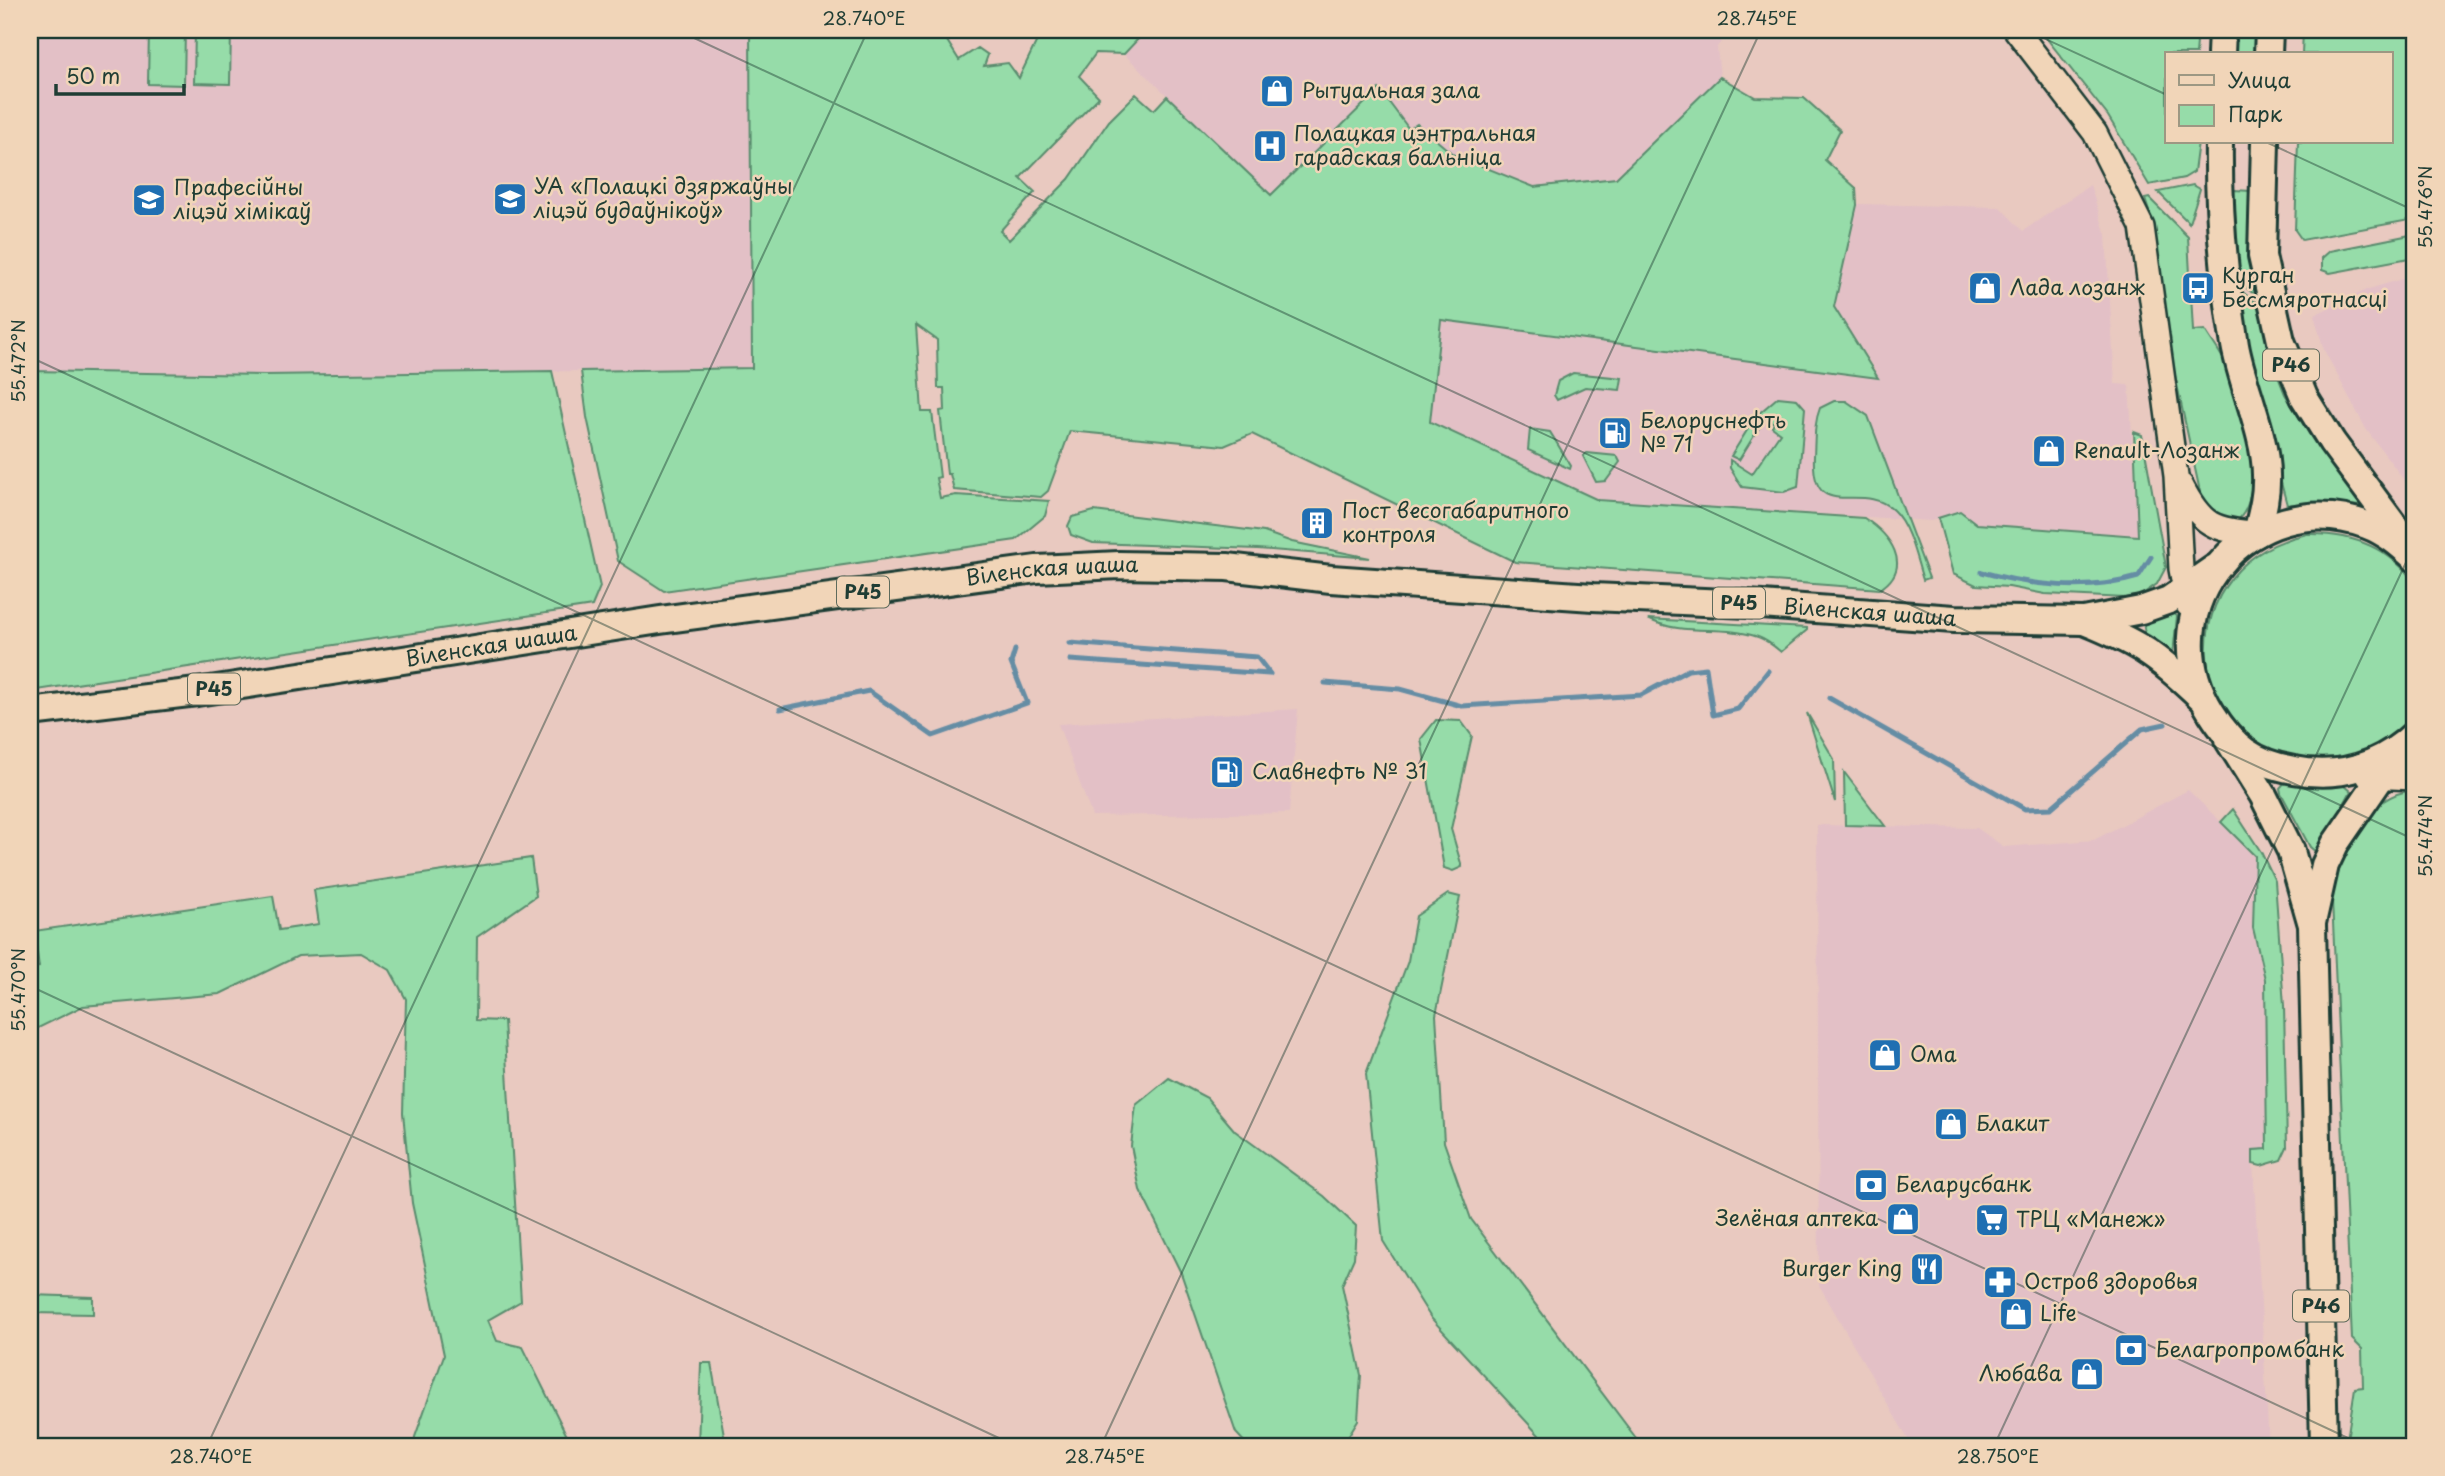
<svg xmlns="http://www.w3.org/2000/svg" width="2445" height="1476" font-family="'Playpen Sans',sans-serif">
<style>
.built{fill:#e3c0c6}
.green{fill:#96dca9;stroke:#5a8c6e;stroke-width:2}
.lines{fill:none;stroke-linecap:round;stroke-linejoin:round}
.stream{stroke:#658da4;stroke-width:5}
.secondary-casing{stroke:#1f3d34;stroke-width:28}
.primary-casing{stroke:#1f3d34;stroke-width:32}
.secondary{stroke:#f1d5b8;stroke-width:23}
.primary{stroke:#f1d5b8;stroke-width:26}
.ticks{fill:none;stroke:#1f3d34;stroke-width:2;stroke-opacity:0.45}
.labels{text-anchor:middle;stroke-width:5;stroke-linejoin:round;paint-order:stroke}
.shield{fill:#f1d5b8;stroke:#5e6b5c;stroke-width:2}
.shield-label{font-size:19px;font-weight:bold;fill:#1f3d34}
.poi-label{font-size:21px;fill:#1f3d34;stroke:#f1d5b8;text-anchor:start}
.street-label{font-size:21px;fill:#1f3d34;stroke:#f1d5b8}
.neatline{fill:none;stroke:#1f3d34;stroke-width:2.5}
.ticks-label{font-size:18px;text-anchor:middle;fill:#1f3d34}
</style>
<rect width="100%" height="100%" fill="#e9c9c0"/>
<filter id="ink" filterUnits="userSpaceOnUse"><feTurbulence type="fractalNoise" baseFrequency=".0143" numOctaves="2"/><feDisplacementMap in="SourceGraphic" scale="14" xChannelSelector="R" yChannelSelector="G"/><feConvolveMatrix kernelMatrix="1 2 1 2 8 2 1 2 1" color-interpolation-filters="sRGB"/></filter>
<g filter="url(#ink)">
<path class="built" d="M30 30H750L752 369 265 375 30 371Z
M1139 30H1730L1717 47 1720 77 1616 178 1534 187 1454 155 1417 125 1410 130 1379 90 1271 195 1124 54 1140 37Z
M2090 185 2106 235 2115 384 2129 385 2138 536 1977 524 1960 511 1931 521 1598 500 1430 422 1441 320 1877 378 1875 370 1834 307 1857 204 2000 207 2023 231Z
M2415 275V495L2366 429 2324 350 2314 315 2369 289Z
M1298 709 1289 813 1092 816 1058 724Z
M2188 790 2255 855 2253 928 2265 979 2267 1150H2254L2253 1164 2269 1446H1912L1819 1285 1817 825 1977 828 2004 847 2094 840Z"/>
<path class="green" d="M149 30H185L184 85 148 84Z
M195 30H231L230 84 194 83Z
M750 30H917V34L944 36 959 60 978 48 988 55 984 66 1008 63 1019 78 1042 30H1139L1140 37 1124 54 1096 53 1079 76 1099 97 1020 178 1035 192 1000 231 1009 240 1069 179 1109 121 1136 94 1154 110 1167 96 1271 195 1379 89 1409 129 1417 124 1454 155 1534 187 1616 178 1720 77 1755 97 1804 98 1840 130 1825 160 1856 188 1857 205 1834 307 1878 378 1441 320 1430 422 1598 500 1864 518C1889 534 1915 566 1880 589L1515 562 1252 434 1224 446 1070 431 1048 491 1041 497 954 490 950 474H947L940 411 945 410 944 388H938L937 340 916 325 922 412H932L940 477 936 478 940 498 956 495 1049 501 1045 516 1016 540 664 591 618 561 587 417 581 371 752 368Z
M2040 30H2198L2196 54H2167V142H2198L2194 172 2184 178 2149 185 2108 116Z
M2235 30H2256L2255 54H2234Z
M2303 30H2415V219L2302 240 2295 230 2298 142H2391V54H2302Z
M2193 185 2200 189 2189 223 2158 192Z
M2234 190 2251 191 2256 296 2236 279Z
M2149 198 2188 237 2193 331 2205 330C2212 342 2222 354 2227 367 2242 403 2270 493 2236 522L2218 518 2202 501 2173 366 2154 227 2145 199Z
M2415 234V257L2330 273 2322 270V258L2330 251Z
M2236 287 2258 304 2269 354 2285 394 2311 437 2361 506 2310 502 2287 505 2243 340Z
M30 371 265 375 552 371 600 587 592 606 30 691Z
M1573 373 1622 378 1620 390 1585 387 1557 400 1554 395 1558 381Z
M1778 397 1797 399 1805 408 1798 487 1784 492 1742 487 1730 468V460L1752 474 1780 433 1772 427 1774 423 1765 418 1739 460 1731 456 1756 416Z
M1834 401H1846L1868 416 1929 578 1923 580C1916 559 1910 526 1893 510 1862 479 1811 526 1814 456 1815 439 1814 423 1820 408Z
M1530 429 1550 432 1571 466 1570 469 1528 450Z
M2134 432 2142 435 2166 567 2157 584 2141 595 2125 598 2045 594 2009 587 1976 585 1953 574 1938 518 1960 511 1977 524 2138 536Z
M1587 453 1617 456 1620 462 1606 481 1596 482 1583 456Z
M1094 511 1264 532 1292 542 1370 558 1258 549 1093 543 1071 535 1068 526 1072 517Z
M2307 534C2351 533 2389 547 2415 583V714C2400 739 2368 757 2341 760 2186 779 2153 568 2307 534Z
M2171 612 2177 616 2173 654 2145 634 2143 622Z
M1648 619 1807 628V630L1781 652C1774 646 1767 640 1758 637 1722 624 1683 637 1648 619Z
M1807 713 1834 759 1835 802Z
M1436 720 1461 721 1472 736 1451 829 1462 867 1453 871 1444 868 1421 739Z
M1844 772 1885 826 1845 825Z
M2285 782 2345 786 2351 791 2317 853 2310 847 2281 793 2280 788Z
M2415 790V1446H2346L2355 1388 2363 1387 2362 1349 2352 1339 2332 900C2340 854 2362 795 2415 790Z
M2233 809 2261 852 2275 881 2284 1006 2287 1147 2281 1160 2261 1166 2253 1164V1150L2267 1149 2265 979 2253 928 2255 856 2221 822Z
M531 858 536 896 477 937 476 1020 504 1021 521 1301 488 1320 497 1341 523 1347 572 1446H414L415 1437 444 1355 412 1203 403 1113 406 999 390 970 361 953 298 956 220 994 83 1006 30 1032V968L39 967 34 931 273 896 279 930 319 924 314 890Z
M1448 894 1460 897 1436 1015 1444 1142 1471 1219 1642 1446H1549L1431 1318 1383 1241 1366 1074 1408 961 1416 916Z
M1169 1078 1207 1098 1235 1131 1324 1196 1356 1226 1354 1258 1342 1285 1361 1375 1358 1420 1342 1446H1248L1236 1433 1181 1273 1140 1190 1131 1146 1136 1105Z
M30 1295 93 1297V1314L30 1313Z
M701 1363H711L726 1446H698Z"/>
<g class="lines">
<path class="stream" d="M1982 572C2031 586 2089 592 2138 577L2151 557
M1069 643 1257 657 1270 674
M1070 660 1269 674
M1325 683 1400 689 1462 706 1641 695 1688 670 1706 668 1713 715 1738 709 1768 671
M1829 698 2025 809 2051 808 2142 729 2165 724
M780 709 869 691 933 736 1027 703 1011 663 1015 650"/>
<g class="secondary-casing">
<path id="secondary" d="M2016 30 2095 133 2142 227 2176 476 2181 569 2188 605
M2181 485C2201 525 2214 531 2257 533
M2368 776 2415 778"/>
</g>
<g class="primary-casing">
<g id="primary">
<path d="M2221 54 2222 30"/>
<path d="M2268 54 2269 30"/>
<path d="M2219 142C2218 210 2224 278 2235 345 2242 385 2266 436 2266 475 2267 495 2262 513 2257 533"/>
<path d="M2265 142 2262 256 2281 341 2304 397 2332 442 2406 542"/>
<path d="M2415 558C2401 545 2386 532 2367 525 2252 483 2145 606 2211 712 2233 747 2253 763 2294 770 2340 779 2381 766 2415 734"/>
<path d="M2084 621C2139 643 2158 656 2201 697"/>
<path id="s1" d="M30 712 197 692 660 620 1037 569 1119 565 1227 567 1331 579 1593 597 1748 604 1954 619 2084 621 2141 610 2169 600 2215 568"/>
<path d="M2228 739 2263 795 2291 851 2312 925 2324 1446"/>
<path d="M2312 923 2325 865 2335 844 2397 754"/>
</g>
</g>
<use href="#secondary" class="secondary"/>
<use href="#primary" class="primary"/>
</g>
</g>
<path class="ticks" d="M677 30 2415 840M2026 30 2167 95M2266 142 2415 211M30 357 2365 1446M30 986 1016 1446M207 1446 868 30M1101 1446 1761 30M1994 1446 2415 543"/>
<defs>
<g id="shop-square" transform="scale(1.75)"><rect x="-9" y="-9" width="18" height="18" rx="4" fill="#1f6fb2" stroke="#f1d5b8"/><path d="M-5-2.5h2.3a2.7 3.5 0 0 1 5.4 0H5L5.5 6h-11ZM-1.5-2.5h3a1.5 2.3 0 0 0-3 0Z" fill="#fff"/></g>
<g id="hospital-square" transform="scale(1.75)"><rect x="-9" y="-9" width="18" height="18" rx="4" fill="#1f6fb2" stroke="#f1d5b8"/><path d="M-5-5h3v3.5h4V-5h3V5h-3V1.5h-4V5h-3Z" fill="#fff"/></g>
<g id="university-square" transform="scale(1.75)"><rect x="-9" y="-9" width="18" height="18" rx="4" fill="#1f6fb2" stroke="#f1d5b8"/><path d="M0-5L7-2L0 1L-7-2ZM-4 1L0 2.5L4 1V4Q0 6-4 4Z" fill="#fff"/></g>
<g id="bus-square" transform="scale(1.75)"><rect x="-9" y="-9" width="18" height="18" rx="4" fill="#1f6fb2" stroke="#f1d5b8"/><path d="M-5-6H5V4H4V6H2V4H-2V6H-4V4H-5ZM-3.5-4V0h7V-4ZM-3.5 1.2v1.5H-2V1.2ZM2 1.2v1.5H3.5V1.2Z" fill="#fff"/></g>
<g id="fuel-square" transform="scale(1.75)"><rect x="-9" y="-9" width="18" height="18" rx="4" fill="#1f6fb2" stroke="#f1d5b8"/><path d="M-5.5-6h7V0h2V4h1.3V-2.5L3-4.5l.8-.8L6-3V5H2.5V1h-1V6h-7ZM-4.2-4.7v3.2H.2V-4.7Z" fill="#fff"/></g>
<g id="building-square" transform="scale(1.75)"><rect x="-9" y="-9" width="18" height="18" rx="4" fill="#1f6fb2" stroke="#f1d5b8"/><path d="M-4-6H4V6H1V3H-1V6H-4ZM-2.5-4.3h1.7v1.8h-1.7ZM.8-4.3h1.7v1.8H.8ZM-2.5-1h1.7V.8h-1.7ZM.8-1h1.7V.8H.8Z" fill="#fff"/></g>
<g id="bank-square" transform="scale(1.75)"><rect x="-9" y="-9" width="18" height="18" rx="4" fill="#1f6fb2" stroke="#f1d5b8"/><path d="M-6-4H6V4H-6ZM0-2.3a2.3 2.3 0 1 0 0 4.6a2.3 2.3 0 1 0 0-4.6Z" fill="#fff"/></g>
<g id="supermarket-square" transform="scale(1.75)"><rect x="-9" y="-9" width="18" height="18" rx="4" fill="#1f6fb2" stroke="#f1d5b8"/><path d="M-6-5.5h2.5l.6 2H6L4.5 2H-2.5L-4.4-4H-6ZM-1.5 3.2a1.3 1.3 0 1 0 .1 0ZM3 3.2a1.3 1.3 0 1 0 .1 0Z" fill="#fff"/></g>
<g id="restaurant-square" transform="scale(1.75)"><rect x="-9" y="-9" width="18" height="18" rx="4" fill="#1f6fb2" stroke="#f1d5b8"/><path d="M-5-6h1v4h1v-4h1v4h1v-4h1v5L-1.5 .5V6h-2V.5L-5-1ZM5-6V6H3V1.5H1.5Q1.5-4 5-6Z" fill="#fff"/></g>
<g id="pharmacy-square" transform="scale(1.75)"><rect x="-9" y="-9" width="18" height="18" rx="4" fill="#1f6fb2" stroke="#f1d5b8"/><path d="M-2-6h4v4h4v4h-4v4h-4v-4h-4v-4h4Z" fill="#fff"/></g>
</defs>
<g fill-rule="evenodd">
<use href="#shop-square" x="1277" y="91"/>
<use href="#hospital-square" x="1270" y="146"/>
<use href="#university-square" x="510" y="199"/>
<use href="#university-square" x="149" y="200"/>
<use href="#shop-square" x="1985" y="288"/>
<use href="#bus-square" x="2198" y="288"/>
<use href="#fuel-square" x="1615" y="433"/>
<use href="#shop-square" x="2049" y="451"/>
<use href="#building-square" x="1317" y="523"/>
<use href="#fuel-square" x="1227" y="772"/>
<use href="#shop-square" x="1885" y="1055"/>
<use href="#shop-square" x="1951" y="1124"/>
<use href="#bank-square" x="1871" y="1185"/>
<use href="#shop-square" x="1903" y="1219"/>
<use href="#supermarket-square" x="1992" y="1220"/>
<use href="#restaurant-square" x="1927" y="1269"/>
<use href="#pharmacy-square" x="2000" y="1282"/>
<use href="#shop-square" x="2016" y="1314"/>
<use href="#bank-square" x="2131" y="1350"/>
<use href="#shop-square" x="2087" y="1374"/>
</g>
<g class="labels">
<g class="shield">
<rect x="2263" y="349.5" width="56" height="31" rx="5"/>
<rect x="837" y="576.5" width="52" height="31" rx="5"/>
<rect x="1713" y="587.5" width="52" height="31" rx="5"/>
<rect x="188" y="673.5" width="52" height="31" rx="5"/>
<rect x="2293" y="1290.5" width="56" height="31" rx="5"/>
</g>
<g class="shield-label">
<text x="2291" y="372">Р46</text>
<text x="863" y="599">Р45</text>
<text x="1739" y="610">Р45</text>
<text x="214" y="696">Р45</text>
<text x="2321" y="1313">Р46</text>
</g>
<g class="poi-label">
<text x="1302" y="98">Рытуальная зала</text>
<text x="1294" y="141">Полацкая цэнтральная<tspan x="1294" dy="24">гарадская бальніца</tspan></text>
<text x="534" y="194">УА «Полацкі дзяржаўны<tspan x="534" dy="24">ліцэй будаўнікоў»</tspan></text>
<text x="174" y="195">Прафесійны<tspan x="174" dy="24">ліцэй хімікаў</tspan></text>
<text x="2222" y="283">Курган<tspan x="2222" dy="24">Бессмяротнасці</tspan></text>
<text x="2010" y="295">Лада лозанж</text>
<text x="1640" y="428">Белоруснефть<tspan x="1640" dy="24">№ 71</tspan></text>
<text x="2074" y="458">Renault-Лозанж</text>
<text x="1342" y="518">Пост весогабаритного<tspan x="1342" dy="24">контроля</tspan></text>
<text x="1252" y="779">Славнефть № 31</text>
<text x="1910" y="1062">Ома</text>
<text x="1976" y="1131">Блакит</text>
<text x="1896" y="1192">Беларусбанк</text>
<text x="1878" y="1226" text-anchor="end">Зелёная аптека</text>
<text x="2016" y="1227">ТРЦ «Манеж»</text>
<text x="1902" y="1276" text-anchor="end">Burger King</text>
<text x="2024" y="1289">Остров здоровья</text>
<text x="2040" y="1321">Life</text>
<text x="2156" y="1357">Белагропромбанк</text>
<text x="2062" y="1381" text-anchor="end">Любава</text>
</g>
<g class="street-label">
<text dy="7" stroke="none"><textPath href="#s1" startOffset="1032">Віленская шаша</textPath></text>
<text dy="7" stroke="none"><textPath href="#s1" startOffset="1852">Віленская шаша</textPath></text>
<text dy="7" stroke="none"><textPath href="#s1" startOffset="466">Віленская шаша</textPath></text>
</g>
</g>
<rect width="2445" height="1476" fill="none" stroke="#f1d5b8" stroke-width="77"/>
<rect x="2165" y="52" width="228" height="91" fill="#f1d5b8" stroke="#9d9883" stroke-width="2"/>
<rect x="2179" y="75" width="35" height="10" fill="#f1d5b8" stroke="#9d9883" stroke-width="2"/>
<text x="2228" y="88" font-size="21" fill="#1f3d34">Улица</text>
<rect x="2179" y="105" width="35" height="21" fill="#96dca9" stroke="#9d9883" stroke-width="2"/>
<text x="2228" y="122" font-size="21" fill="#1f3d34">Парк</text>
<path d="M56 84v10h128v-10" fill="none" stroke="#1f3d34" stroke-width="3.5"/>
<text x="66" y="84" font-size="21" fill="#1f3d34" stroke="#f1d5b8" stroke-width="5" paint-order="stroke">50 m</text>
<rect x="38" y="38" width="2368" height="1400" class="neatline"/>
<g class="ticks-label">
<text x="864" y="25">28.740°E</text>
<text x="1757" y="25">28.745°E</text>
<text transform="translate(2426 207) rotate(-90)" y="6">55.476°N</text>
<text transform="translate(19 361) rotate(-90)" y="6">55.472°N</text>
<text transform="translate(2426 836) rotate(-90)" y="6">55.474°N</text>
<text transform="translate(19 990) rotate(-90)" y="6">55.470°N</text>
<text x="211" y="1463">28.740°E</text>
<text x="1105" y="1463">28.745°E</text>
<text x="1998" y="1463">28.750°E</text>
</g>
</svg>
